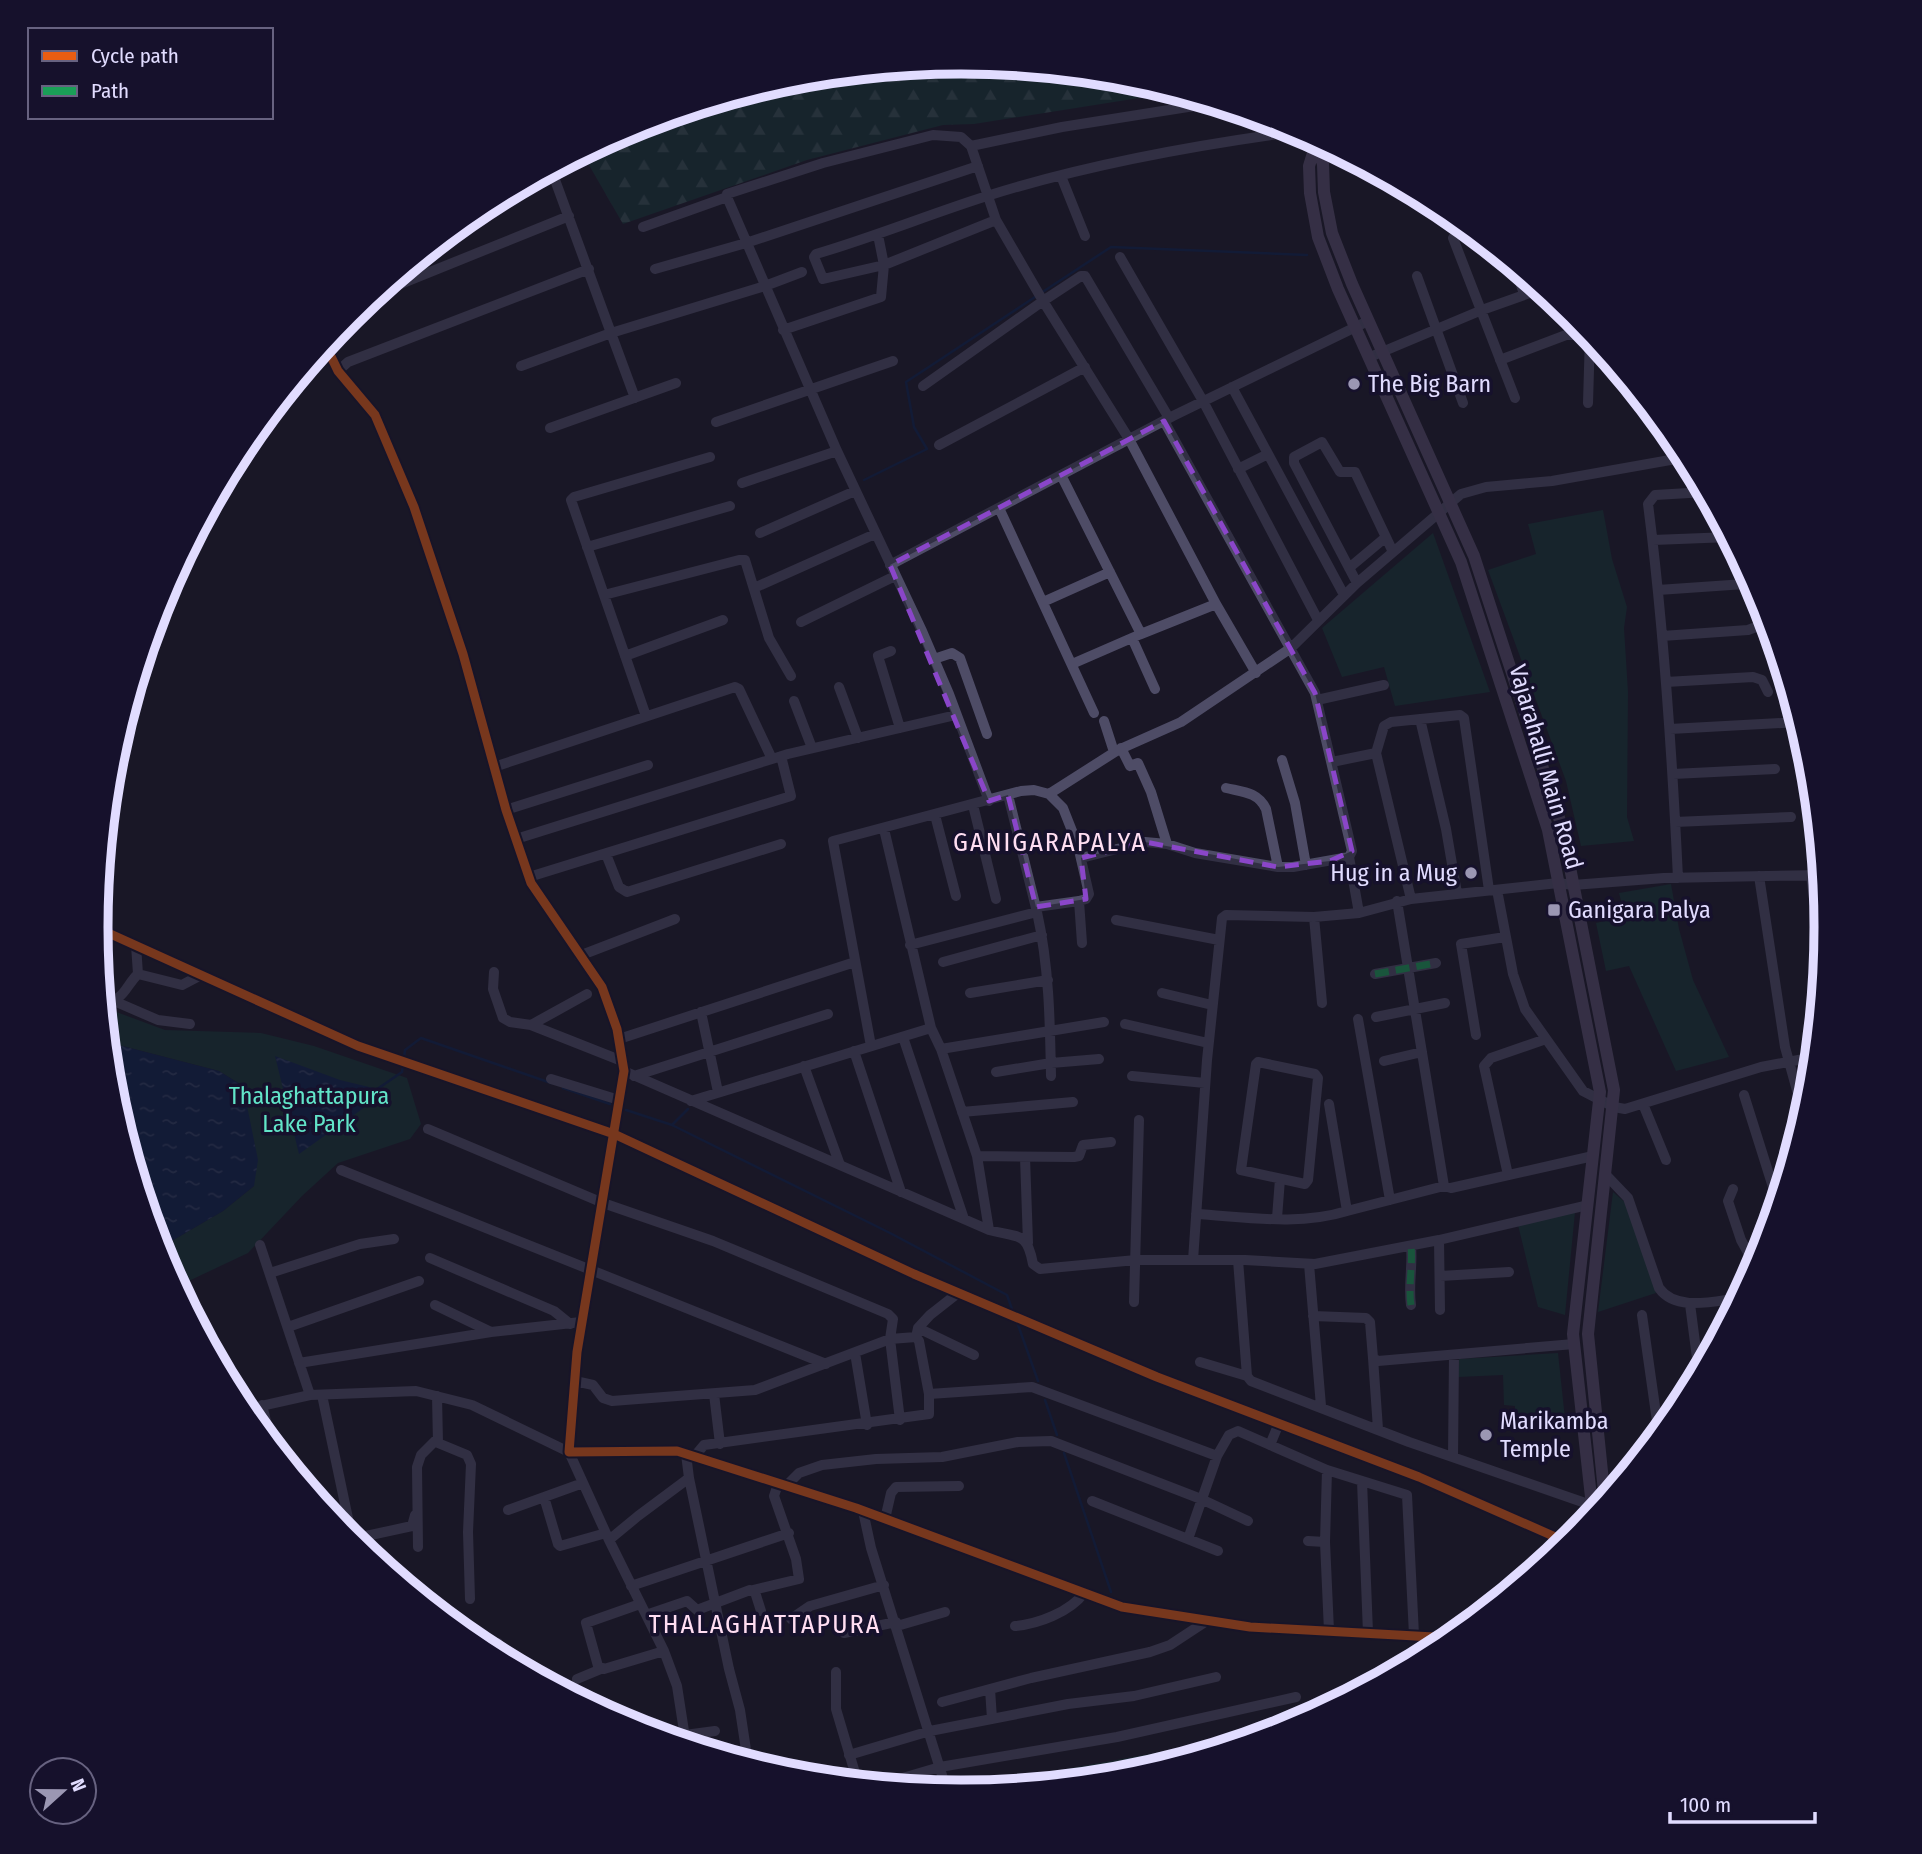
<svg xmlns="http://www.w3.org/2000/svg" width="1922" height="1854" font-family="'Fira Sans Condensed',sans-serif">
<style>
.green{fill:#143334}
.forest{fill:url(#forest-firs)}
.water{fill:url(#water-ripples)}
.lines{fill:none;stroke-linecap:round;stroke-linejoin:round}
.stream{stroke:#0b1f49;stroke-width:2.5}
.minor{stroke:#4e4c66;stroke-width:10}
.major{stroke:#574d6b;stroke-width:12}
.quiet{stroke:#1a9f57;stroke-width:7;stroke-dasharray:14 7;stroke-linecap:butt}
.cycleway-casing{stroke:#16112c;stroke-width:13}
.cycleway{stroke:#e95d12;stroke-width:9}
.marked{fill:none;stroke:#8a46c9;stroke-width:5;stroke-dasharray:14 9;stroke-linejoin:round}
.poi-dot{fill:#9b97b3;stroke:#16112c;stroke-width:2.5}
.labels{text-anchor:middle;stroke-width:7;stroke-linejoin:round;paint-order:stroke}
.poi-label{font-size:24px;fill:#e1dcff;stroke:#16112c;text-anchor:start}
.street-label{font-size:24px;fill:#e1dcff;stroke:#16112c}
.park-label{font-size:24px;fill:#62e4c8;stroke:#16112c}
.neighbourhood-label{font-size:26px;letter-spacing:2px;fill:#ffdef2;stroke:#16112c}
.rim{fill:none;stroke:#e1dcff;stroke-width:9}
</style>
<defs>
<pattern id="forest-firs" width="22" height="20" patternUnits="userSpaceOnUse" patternTransform="scale(1.75)"><rect width="22" height="20" fill="#143334"/><path d="M5 1l3.5 6h-7zM16 11l3.5 6h-7z" fill="#365052"/></pattern>
<pattern id="water-ripples" width="26" height="14" patternUnits="userSpaceOnUse" patternTransform="scale(1.75)"><rect width="26" height="14" fill="#0b1f49"/><path d="M2 4q2-2 4 0t4 0M15 11q2-2 4 0t4 0" fill="none" stroke="#2e3f64"/></pattern>
</defs>
<rect width="100%" height="100%" fill="#1a1726"/>
<path class="green" d="M1603 510 1612 559 1627 607 1624 628 1628 692 1627 817 1634 841 1581 846 1566 781 1488 570 1536 554 1528 524Z
M1433 533 1490 692 1395 706 1384 667 1342 677 1322 628Z
M170 579 175 608 157 611Z
M1671 884 1679 929 1693 980 1729 1057 1676 1071 1629 966 1606 971 1596 923 1625 916 1619 893Z
M103 1007 165 1030 261 1033 314 1046 407 1078 421 1124 410 1139 338 1163 302 1196 248 1253 176 1287 158 1249 223 1211 254 1186 243 1086 219 1071 107 1042Z
M1613 1192 1627 1204 1656 1293 1598 1312Z
M1575 1212 1565 1315 1538 1307 1518 1225Z
M1558 1353 1566 1428 1515 1417V1406L1504 1405 1503 1375 1458 1377 1459 1359Z
M1303 1721 1292 1727 1130 1776 1021 1787V1777L1222 1741Z"/>
<path class="forest" d="M961 61 1130 78 1177 92 974 124 943 125 807 160 623 224 582 153 630 127 792 78Z"/>
<path class="water" d="M107 1042 219 1071 243 1086 258 1160 254 1186 223 1211 158 1249 112 1096Z
M275 1056 340 1080 373 1088 382 1095 299 1154Z"/>
<g class="lines">
<path class="stream" d="M1041 293 1111 247 1307 255
M864 480 927 449 914 427 906 382 1035 297
M404 1058 405 1050 421 1038 551 1083
M563 1088 610 1104
M373 1092 402 1072 403 1065
M626 1110 672 1125 890 1233 1007 1295 1013 1312
M672 1125 688 1109
M1017 1322 1038 1381
M1045 1400 1057 1435
M1064 1453 1111 1592"/>
<path class="minor" d="M551 169 611 333 765 286 802 272
M1061 176 1085 236
M727 197 837 451 922 631 949 694 989 801
M643 227 727 197V194L823 163 933 135 961 137 971 146 1062 127 1213 103
M878 235 884 265 823 279 814 257 816 254C874 237 930 214 987 196 1088 164 1195 145 1300 131
M1453 238 1515 398
M1120 257 1203 401 1318 620
M1515 267 1524 294
M655 269 746 243 978 166
M1417 276 1463 403
M373 295 569 216
M783 330 881 297 884 265 996 220 971 146
M325 344 338 371 375 415 414 507 463 654 506 810 531 883 602 987 617 1029 624 1071 577 1352 569 1452 677 1451 856 1508 1122 1607 1250 1627 1452 1638
M1370 357 1482 310 1541 289
M1500 360 1566 335H1590
M521 366 611 333 635 398
M338 371 348 362 589 269
M923 386 1043 301 996 220
M1232 387 1344 595
M1634 400 1635 390
M1588 403 1590 335
M716 422 893 361
M550 428 676 383
M939 445 1085 367
M1238 469 1268 454
M1061 475 1141 634 1216 604 1129 439 1043 301 1081 276H1085L1169 418
M742 483 837 451
M999 508 1094 713
M760 533 855 491
M1653 540 1730 537
M587 547 730 506
M890 565 1173 416 1368 321
M1349 568 1386 537
M1357 583 1294 463V457L1322 442 1340 472H1355L1393 552
M754 588 875 534
M1658 590 1745 584
M604 595 739 560H745L769 638 791 676
M1043 602 1110 572
M1216 604 1256 673
M801 622 895 576
M1662 636 1748 630 1769 622
M1132 638 1155 689
M891 651 878 656 900 728
M625 656 723 620
M934 659 952 653 960 658 987 734
M1072 664 1141 634
M1666 682 1753 677 1762 680 1768 692
M839 687 858 738
M1317 700 1384 685
M794 701 812 748
M646 716 571 500 574 497 710 457
M1420 719 1446 829 1457 893
M1104 721 1114 752
M1670 729 1799 722
M1121 748 1130 766 1138 763 1151 792 1167 844
M1376 753 1411 899
M1282 760 1295 803 1306 865
M1332 762 1376 753 1384 726 1391 722 1460 715 1464 718 1489 890
M494 767 735 687 739 689 772 759
M1673 774 1775 769
M1226 788C1243 792 1258 792 1266 809L1278 867
M973 805 996 899
M506 810 648 765
M935 815 956 896
M1675 822 1791 817
M884 829 931 1028 941 1049 977 1156 989 1230
M516 839 788 754 956 715
M606 854 619 887 627 892 781 844
M1349 857 1359 913
M1081 858 1145 842 1167 844 1195 853 1278 867H1293L1349 857 1352 851 1315 693 1164 421
M1811 875 1823 968
M1759 876 1785 1047 1804 1116
M529 877 791 796 781 756
M1678 878C1672 753 1664 628 1648 504L1655 495 1706 492
M1497 890 1513 974 1525 1009 1583 1091 1614 1107 1625 1109 1761 1067 1814 1057
M1079 901 1082 943
M1397 901 1444 1186 1451 1188 1593 1156
M1036 907 1079 901 1086 899 1089 894 1078 846 1063 808 1049 794
M1037 912C1049 966 1050 1020 1051 1076
M1314 917 1322 1003
M1116 920 1219 940
M95 927 358 1046 614 1134 914 1274 1157 1377 1419 1477 1569 1543
M136 945 138 974
M910 945 1037 912 1008 795
M579 956 675 919
M943 962 1042 935
M494 972 493 989 503 1018 510 1022 531 1025 622 1061
M1375 974 1436 963
M970 993 1048 980
M1162 993 1212 1005
M102 997C122 1007 125 986 138 974L182 985 201 975
M114 1001 158 1020 190 1024
M701 1012 718 1092
M1376 1017 1445 1003
M1358 1019 1390 1200
M1125 1024 1208 1043
M531 1025 587 994
M1476 1035 1461 944 1505 937
M903 1037 964 1219
M619 1039 855 962
M871 1046 833 841 1021 791 1034 790 1049 794 1118 750 1181 722 1291 648 1357 583 1461 494 1486 487 1552 481 1687 457
M941 1049 1104 1022
M854 1051 901 1192
M1384 1061 1422 1052
M1258 1062 1315 1074 1318 1078 1308 1180 1305 1184 1241 1170 1256 1064Z
M804 1066 840 1165
M624 1071 989 1230C1019 1238 1027 1231 1033 1264L1040 1269 1136 1260H1245L1315 1264 1439 1240 1588 1205
M996 1072 1051 1063 1099 1059
M634 1076 828 1014
M1132 1076 1205 1083
M551 1079 619 1100
M1744 1095 1778 1203
M691 1101 931 1028
M1329 1104 1347 1211 1444 1186
M1643 1104 1666 1160
M962 1112 1073 1102
M428 1129 603 1203 713 1241 888 1314 893 1319 890 1339 900 1420
M977 1156 1074 1157 1079 1156 1083 1145 1111 1142
M1025 1157 1028 1243
M341 1170 826 1364
M1508 1175 1484 1066 1491 1058 1546 1039
M1606 1175 1628 1198 1659 1288C1676 1312 1714 1301 1739 1298
M1733 1189 1728 1201 1741 1240 1756 1267
M1196 1214C1246 1217 1299 1226 1347 1211
M1277 1218 1280 1179
M1439 1240 1440 1310
M260 1245 310 1395
M430 1258 554 1311 570 1324
M1193 1260 1207 1060 1222 918 1226 915 1314 917 1359 913 1411 899 1558 883 1573 885 1664 878 1822 875
M1238 1260 1247 1376 1251 1381 1409 1442 1591 1505
M1309 1264 1321 1406
M270 1273 360 1244 394 1239
M1440 1276 1509 1272
M1134 1302 1139 1120
M1690 1304 1699 1373
M435 1305 491 1332
M1411 1305C1408 1285 1413 1266 1411 1246
M1642 1315 1659 1435
M1313 1316 1366 1318 1370 1322 1373 1358 1378 1361 1574 1344
M288 1327 419 1281
M918 1328 974 1355
M855 1353 867 1425
M1373 1358 1378 1429
M1200 1362 1247 1376
M299 1363 491 1332 581 1322
M575 1381 593 1385 603 1398 612 1401 755 1390 890 1339 916 1337
M714 1394 720 1444
M929 1394 1032 1387 1217 1456 1188 1539
M322 1395 353 1542
M437 1396 438 1443 467 1455 471 1464 468 1532 470 1599
M262 1405 272 1445
M243 1410 310 1395 416 1391 472 1405 569 1452 609 1540
M1270 1445 1279 1423
M686 1454 689 1478 729 1669 740 1710 748 1763
M1217 1456 1229 1435 1238 1431 1327 1470 1407 1495 1414 1635
M694 1457 704 1445 929 1414V1394L919 1341 916 1337 918 1328 930 1315 958 1293
M1453 1457 1454 1355
M1327 1470 1325 1542 1329 1631
M1362 1481 1368 1633
M786 1486 799 1473 822 1465 876 1459 942 1457 1018 1442 1051 1441 1201 1499 1248 1521
M544 1497 558 1544 560 1546 606 1533
M1092 1501 1218 1551
M508 1510 583 1483
M863 1511 871 1548 947 1791
M885 1519 891 1493 896 1487 959 1486
M352 1539 412 1526 415 1515
M1308 1541 1325 1542
M418 1547 417 1467 421 1455 437 1439
M631 1586 789 1533
M753 1590 799 1579 796 1559 774 1496 778 1484
M640 1604 586 1623 598 1666 604 1669 664 1651
M646 1615 687 1601 697 1610 750 1590 755 1592 761 1611
M791 1619 810 1606 884 1585
M897 1626 945 1612
M1015 1626C1038 1624 1070 1612 1084 1593
M844 1633 896 1622
M498 1643 503 1659
M836 1672V1709L858 1783
M577 1679 601 1669
M990 1689 992 1719
M942 1702 1031 1678 1150 1652 1170 1645 1208 1620
M685 1735 715 1731
M686 1744 677 1686 664 1651 609 1540 638 1516 689 1478
M849 1755 930 1731 1068 1704 1134 1696 1216 1677
M879 1785 940 1767 1117 1737 1296 1697"/>
<path class="major" d="M1317 140 1309 166 1310 193 1318 237 1338 289 1461 562 1548 830 1600 1092 1573 1334 1593 1515
M1317 146 1323 164 1324 192 1332 233 1352 284 1474 556 1562 827 1614 1090 1588 1334 1605 1501"/>
<path class="quiet" d="M1375 974 1436 963
M1411 1305C1408 1285 1413 1266 1411 1246"/>
<g class="cycleway-casing">
<path id="cycleway" d="M325 344 338 371 375 415 414 507 463 654 506 810 531 883 602 987 617 1029 624 1071 577 1352 569 1452 677 1451 856 1508 1122 1607 1250 1627 1452 1638
M95 927 358 1046 614 1134 914 1274 1157 1377 1419 1477 1569 1543"/>
</g>
<use href="#cycleway" class="cycleway"/>
</g>
<path d="M0 0H1922V1854H0ZM1164 421 1315 693 1352 851 1330 861 1278 867 1145 842 1081 858 1086 899 1036 907 1008 795 989 801 890 565Z" fill="#1a1726" fill-opacity=".55" fill-rule="evenodd"/>
<path class="marked" d="M1164 421 1315 693 1352 851 1330 861 1278 867 1145 842 1081 858 1086 899 1036 907 1008 795 989 801 890 565Z"/>
<g class="poi-dot">
<circle cx="1354" cy="384" r="7"/>
<circle cx="1471" cy="873" r="7"/>
<rect x="1547" y="903" width="14" height="14" rx="3.5"/>
<circle cx="1486" cy="1435" r="7"/>
</g>
<g class="labels">
<g class="poi-label">
<text x="1368" y="392">The Big Barn</text>
<text x="1457" y="881" text-anchor="end">Hug in a Mug</text>
<text x="1568" y="918">Ganigara Palya</text>
<text x="1500" y="1429">Marikamba<tspan x="1500" dy="28">Temple</tspan></text>
</g>
<g class="street-label">
<text transform="translate(1546 767) rotate(74)" y="8">Vajarahalli Main Road</text>
</g>
<g class="park-label">
<text x="309" y="1104">Thalaghattapura<tspan x="309" dy="28">Lake Park</tspan></text>
</g>
<g class="neighbourhood-label">
<text x="1050" y="851">GANIGARAPALYA</text>
<text x="765" y="1633">THALAGHATTAPURA</text>
</g>
</g>
<path d="M0 0H1922V1854H0ZM108 927a853 853 0 1 1 1706 0a853 853 0 1 1-1706 0Z" fill="#16112c" fill-rule="evenodd"/>
<path class="rim" d="M108 927a853 853 0 1 1 1706 0a853 853 0 1 1-1706 0Z"/>
<rect x="28" y="28" width="245" height="91" fill="#16112c" stroke="#676280" stroke-width="2"/>
<rect x="42" y="51" width="35" height="10" fill="#e95d12" stroke="#676280" stroke-width="2"/>
<text x="91" y="63" font-size="21" fill="#e1dcff">Cycle path</text>
<rect x="42" y="86" width="35" height="10" fill="#1a9f57" stroke="#676280" stroke-width="2"/>
<text x="91" y="98" font-size="21" fill="#e1dcff">Path</text>
<g transform="translate(63 1791) rotate(69)"><circle r="33" fill="#16112c" stroke="#676280" stroke-width="2"/>
<path d="M0-5L12 26L0 18L-12 26Z" fill="#9b97b3"/>
<text y="-10" font-size="19" font-weight="bold" text-anchor="middle" fill="#e1dcff">N</text>
</g>
<path d="M1670 1812v10h145v-10" fill="none" stroke="#e1dcff" stroke-width="3.5"/>
<text x="1680" y="1812" font-size="21" fill="#e1dcff" stroke="#16112c" stroke-width="5" paint-order="stroke">100 m</text>
</svg>
